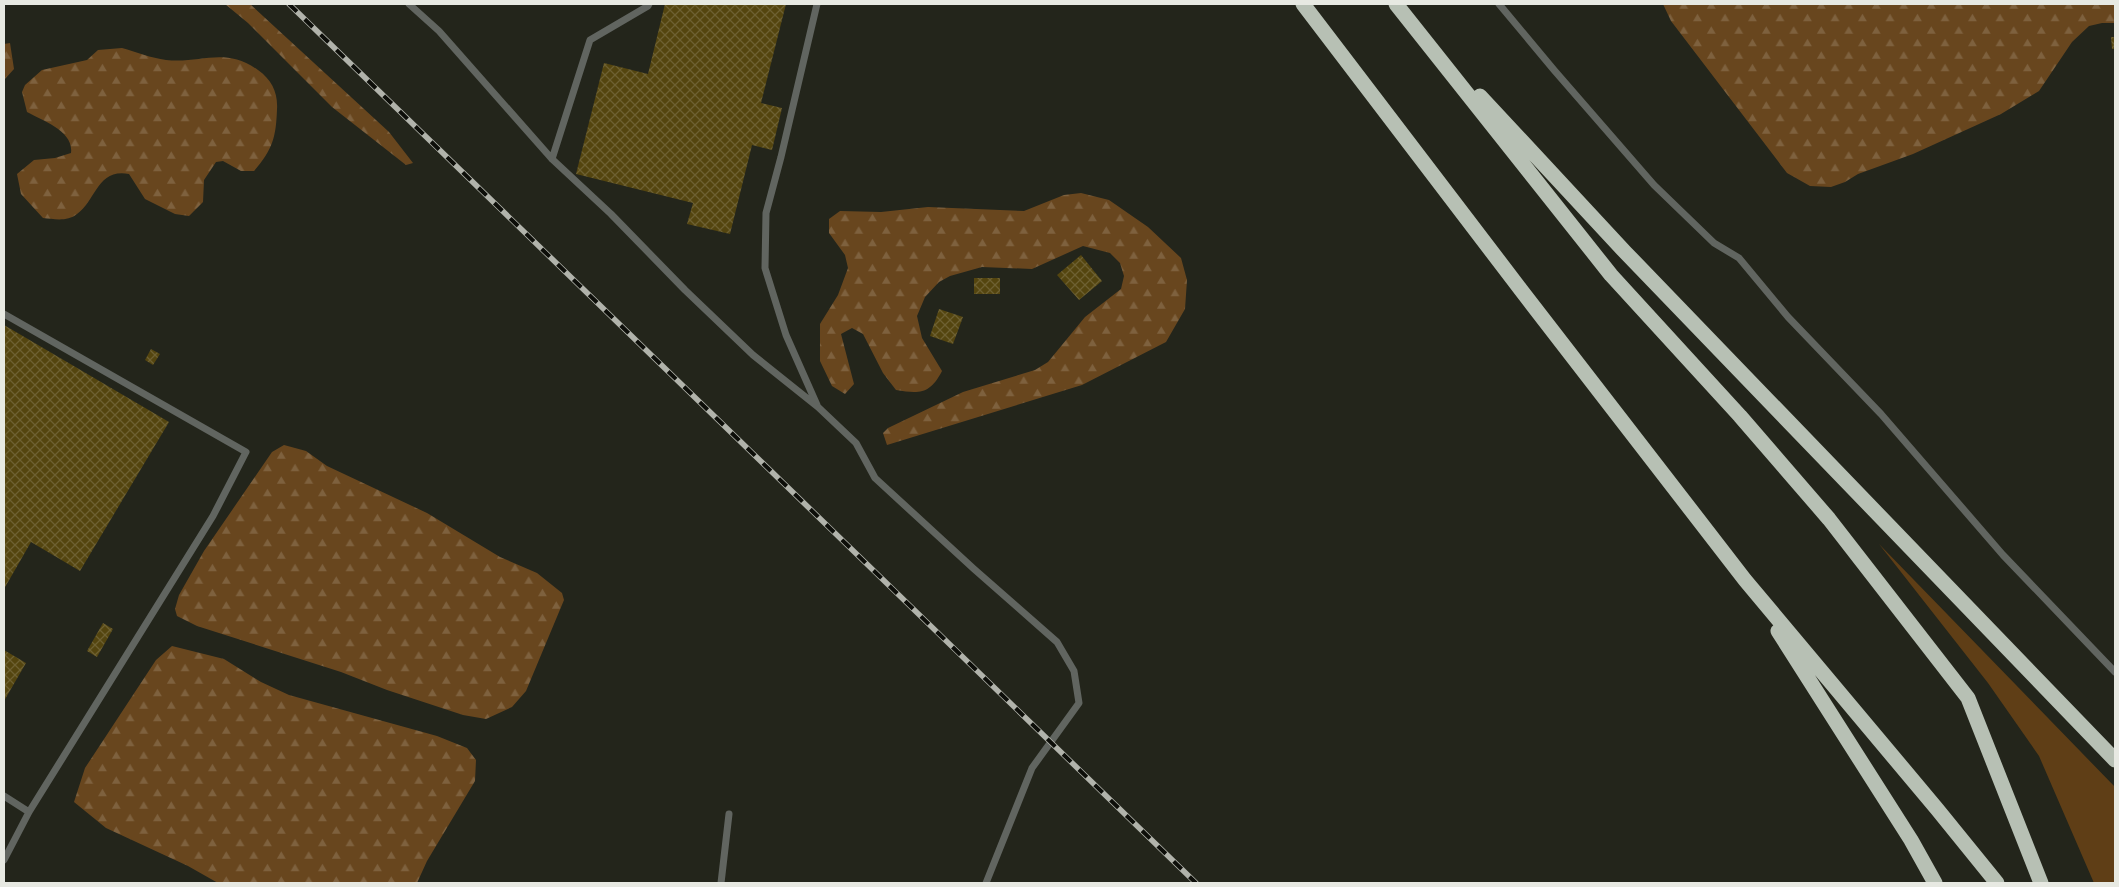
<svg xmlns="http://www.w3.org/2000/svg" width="2119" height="887" font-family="'Sofia Sans Condensed',sans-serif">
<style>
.grass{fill:#5f3e16}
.forest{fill:url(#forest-firs)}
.building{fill:url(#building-cross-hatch)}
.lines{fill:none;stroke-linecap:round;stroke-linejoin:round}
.lane{stroke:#616560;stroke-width:7}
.highway{stroke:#b7c0b4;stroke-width:15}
.rail-casing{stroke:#b1b3ab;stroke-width:5.5}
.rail{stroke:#0d0e09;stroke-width:4;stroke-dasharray:11;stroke-linecap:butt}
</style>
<defs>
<pattern id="forest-firs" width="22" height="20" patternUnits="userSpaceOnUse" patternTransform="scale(1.25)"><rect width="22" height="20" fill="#68461e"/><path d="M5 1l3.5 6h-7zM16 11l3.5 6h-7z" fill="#7e613e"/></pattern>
<pattern id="building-cross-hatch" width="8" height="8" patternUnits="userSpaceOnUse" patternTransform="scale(1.25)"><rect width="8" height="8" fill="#54450f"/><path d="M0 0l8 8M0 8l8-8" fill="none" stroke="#6d6032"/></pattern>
</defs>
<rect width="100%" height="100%" fill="#23251b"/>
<path class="grass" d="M1879 544 2115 787V883H2094L2039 756 1988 683Z"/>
<path class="forest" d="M225 4H250L389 132 413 163 406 165 332 107 248 23Z
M1663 4H2115V23H2102L2089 26 2072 42 2039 91 2001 114 1913 154 1858 174 1845 182 1831 187 1810 186 1787 173 1671 21Z
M10 43 14 69 4 80V44Z
M122 48C136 52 151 58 166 60 201 64 224 46 258 70 272 80 278 93 277 109 276 137 273 149 254 171H241L223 161 216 162 204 180 203 202 189 216 175 214 145 199 129 174C97 168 96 201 77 214 67 222 54 219 43 218L21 194 17 174 34 160 55 158 71 153C74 131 43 121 27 112L22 92 25 85 42 70 87 60 98 50Z
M1081 193 1109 200 1148 227 1181 258 1187 280 1185 309 1166 342 1082 385 887 445 883 433 888 428 963 392 1035 370 1048 362 1085 317 1121 289 1124 276 1120 263 1110 253 1083 246 1032 269 982 267 950 276 939 282 925 297 917 316 922 338 942 371C930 394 920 394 896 390L883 373 863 334 852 328 841 334 854 384 845 394 832 386 820 361V324L838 295 848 268 845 255 829 233V219L840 211 881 212 928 207 1024 211 1064 195Z
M284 445 306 451 327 466 427 513 500 557 537 573 562 593 564 600 526 691 512 707 486 719 463 715 387 690 341 672 197 626 177 616 175 609 179 595 204 551 272 452Z
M172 646 224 659 261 682 289 695 437 736 467 748 476 760 475 781 427 861 417 883H218L188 866 106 828 74 802 85 768 156 660Z"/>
<path class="building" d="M665 4H786L761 103 782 108 772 150 752 145 730 234 687 224 693 203 576 174 604 63 648 74Z
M2111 37H2115V49H2112Z
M1081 255 1102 281 1079 300 1057 275Z
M974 278H1000V294H974Z
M939 309 963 317 953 344 930 336Z
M4 325 169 422 80 571 31 542 4 589Z
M151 349 160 354 153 365 145 360Z
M103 623 113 629 97 657 87 651Z
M4 650 26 663 4 701Z"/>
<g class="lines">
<path class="lane" d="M409 4 439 31 552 159 611 214 685 290 753 355 818 407 856 443 875 478 974 569 1057 642 1074 671 1079 703 1032 768 986 883
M817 4 781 157 766 213 765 268 786 335 817 405
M1499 4 1554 70 1654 185 1714 243 1739 258 1788 317 1881 414 2003 555 2115 672
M552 159 590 40 648 6 649 4
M4 314 246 452 213 516 29 812 4 860
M4 796 29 812
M721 883 729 814"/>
<path class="highway" d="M1303 4 1521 290 1745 580 1937 809 1997 883
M1396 4 1611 275 1740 416 1829 519 1968 698 2041 883
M1480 96 1625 252 2115 760
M1778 631 1911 840 1935 883"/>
<g class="rail-casing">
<path id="rail" d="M289 4 1196 883"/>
</g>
<use href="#rail" class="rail"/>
</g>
<rect width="2119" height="887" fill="none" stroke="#e7e9e2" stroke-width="10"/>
</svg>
